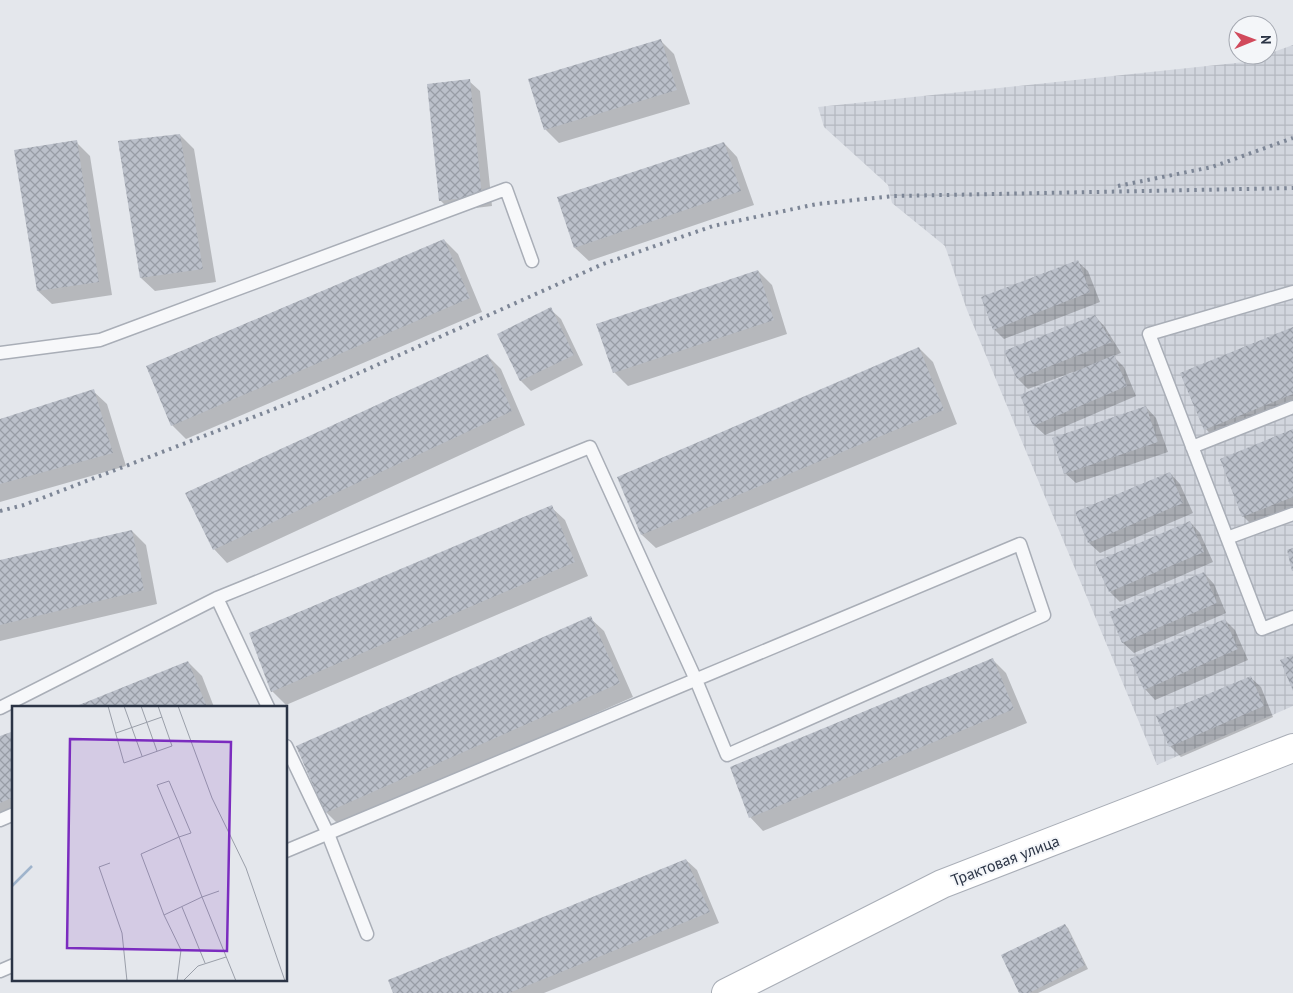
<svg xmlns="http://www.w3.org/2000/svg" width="1293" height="993" font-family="'PT Sans',sans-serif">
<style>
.industrial{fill:url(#industrial-grid)}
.shadow{fill:#0003}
.building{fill:url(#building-cross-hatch)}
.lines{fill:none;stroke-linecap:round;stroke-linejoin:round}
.service-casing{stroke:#a9aeb7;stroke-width:15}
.secondary-casing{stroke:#a9aeb7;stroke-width:30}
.service{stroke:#f7f8fa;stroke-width:12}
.secondary{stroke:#fff;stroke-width:28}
.rail{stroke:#7d8696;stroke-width:4;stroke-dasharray:2.5 5;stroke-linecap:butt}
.labels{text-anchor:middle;stroke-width:4;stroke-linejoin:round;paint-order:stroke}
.street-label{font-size:16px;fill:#2b3445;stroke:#f4f6f9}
.inset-river{fill:none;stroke:#9fb4cc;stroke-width:2.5}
.inset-road{fill:none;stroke:#9a9fa9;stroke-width:1}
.view{fill:#7b2cbf;fill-opacity:0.15;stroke:#7b2cbf;stroke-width:2.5}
.inset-edge{fill:none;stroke:#2b3445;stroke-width:2.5}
</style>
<defs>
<pattern id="industrial-grid" width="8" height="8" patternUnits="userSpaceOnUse" patternTransform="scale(1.25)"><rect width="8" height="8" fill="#d2d6de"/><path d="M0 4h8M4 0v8" fill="none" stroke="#b4b8c0"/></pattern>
<pattern id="building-cross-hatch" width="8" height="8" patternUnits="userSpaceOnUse" patternTransform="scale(1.25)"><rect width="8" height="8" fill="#bbc0ca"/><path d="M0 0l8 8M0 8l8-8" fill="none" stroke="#989da6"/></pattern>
</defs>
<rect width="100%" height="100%" fill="#e4e7ec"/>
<path class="industrial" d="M1293 45V706L1157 765 967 310 945 246 892 203 888 185 824 127 818 107 1245 62Z"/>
<path class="shadow" d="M660 40 674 54 690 104 559 143 545 129Z
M469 81 480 91 492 206 451 211 440 200Z
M180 135 194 149 216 282 155 291 141 278Z
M76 142 90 156 112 295 52 304 38 291Z
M724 143 737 157 754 205 589 261 575 248 559 198Z
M444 240 458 254 482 312 186 439 172 425Z
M1077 261 1088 271 1100 302 1004 339 994 329Z
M758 271 772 285 787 334 628 386 614 372Z
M550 309 561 319 583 365 531 391 521 381 499 334Z
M1095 316 1105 327 1121 353 1113 356 1124 367 1136 396 1045 435 1034 425 1074 374 1073 372 1028 389 1018 379Z
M1293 328V409L1216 440 1206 429Z
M919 348 933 362 957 424 656 548 642 535 619 478Z
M487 355 501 369 525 425 227 563 214 549Z
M93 391 107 404 126 466 0 502V420Z
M1146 407 1156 418 1168 452 1076 483 1065 473Z
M1293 430V511L1254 527 1243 516Z
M1170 473 1180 484 1193 513 1100 553 1089 543 1077 513Z
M551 507 565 520 588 576 286 705 272 691Z
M1190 522 1200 533 1213 562 1120 602 1110 592Z
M132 531 146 545 157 604 0 641V562Z
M1204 573 1214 584 1226 613 1134 653 1123 643 1111 613Z
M590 618 604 631 633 697 340 826 326 812Z
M1225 620 1235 630 1248 660 1155 700 1145 689Z
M993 660 1006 673 1027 723 763 831 750 817Z
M188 662 202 676 214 707H77Z
M1250 677 1261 687 1273 717 1181 757 1170 746Z
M14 732V816L0 822V738Z
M686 860 697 870 719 923 544 993H395Z
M1065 925 1068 928 1088 969 1038 993H1020Z"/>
<path class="building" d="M661 39 677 90 544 130 528 79Z
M470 79 482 196 439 201 427 84Z
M180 134 203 269 140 278 118 141Z
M77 140 99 282 37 291 14 150Z
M724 142 741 191 574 248 557 197Z
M444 239 470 298 171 426 146 366Z
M1078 260 1090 292 993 330 981 297Z
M758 270 774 320 613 373 596 324Z
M551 307 574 355 520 381 497 334Z
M1095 315 1112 342 1017 379 1004 351Z
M1293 327V394L1204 430 1180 373Z
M919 347 944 410 641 535 617 477Z
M488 354 512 411 213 550 185 493Z
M1114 355 1127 386 1033 426 1020 395Z
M94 389 113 453 0 484V419Z
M1146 406 1158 442 1064 474 1052 438Z
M1293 429V497L1242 517 1220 459Z
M1170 472 1183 503 1088 543 1075 512Z
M552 505 575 562 271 692 249 633Z
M1190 521 1204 552 1109 592 1095 562Z
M132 530 144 590 0 625V560Z
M1293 548V571H1292L1287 550Z
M1204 572 1217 603 1122 643 1109 612Z
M591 616 620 683 325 813 296 746Z
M1225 619 1238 649 1144 690 1130 659Z
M1293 655V691L1280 660Z
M993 658 1014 709 749 818 730 767Z
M188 661 207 707H74Z
M1251 676 1264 706 1169 747 1156 716Z
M14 731V797L0 803V736Z
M686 859 710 912 509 993H393L388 980Z
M1065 924 1085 965 1029 993H1019L1001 955Z"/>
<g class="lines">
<g class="service-casing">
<path id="service" d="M1293 292 1149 334 1262 629 1293 617
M0 353 100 340 506 189 532 261
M1192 447 1293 407
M1227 538 1293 514
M268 707 217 598 590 447 696 680 727 755 1044 615 1020 544 286 851
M0 708 217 598
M286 746 328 834 367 934
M0 820 14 814
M0 971 14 965"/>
</g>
<g class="secondary-casing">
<path id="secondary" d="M726 993 942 884 1293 748"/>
</g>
<use href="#service" class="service"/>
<use href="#secondary" class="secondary"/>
<path class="rail" d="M1118 186 1212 167 1293 138
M0 511 24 505 303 398 603 264 713 226 817 204 894 196 1293 188"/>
</g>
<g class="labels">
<g class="street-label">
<text transform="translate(1005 860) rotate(-21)" y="6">Трактовая улица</text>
</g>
</g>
<g transform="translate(12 706)">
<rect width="275" height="275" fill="#e4e7ec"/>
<path class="inset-river" d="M0 180 20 160"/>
<path class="inset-road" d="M96 0 112 57 160 40 146 0M112 0 130 50M129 0 145 45M166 0 200 92 234 162 273 275M104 27 150 11M98 157 87 161 110 227 115 275M207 185 190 191 152 209 129 148 167 131 179 127 157 75 145 79 167 131 190 191 224 275M170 201 193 257M152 209 169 244 165 275M171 275 186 260 214 251"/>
<path class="view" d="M58 33 219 36 215 245 55 242Z"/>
<rect width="275" height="275" class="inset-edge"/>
</g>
<g transform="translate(1253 40) rotate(89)"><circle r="24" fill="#f4f6f9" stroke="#a4a8b1"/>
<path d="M0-4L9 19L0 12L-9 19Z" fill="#d1495b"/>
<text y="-8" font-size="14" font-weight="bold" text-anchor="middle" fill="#2b3445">N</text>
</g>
</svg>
